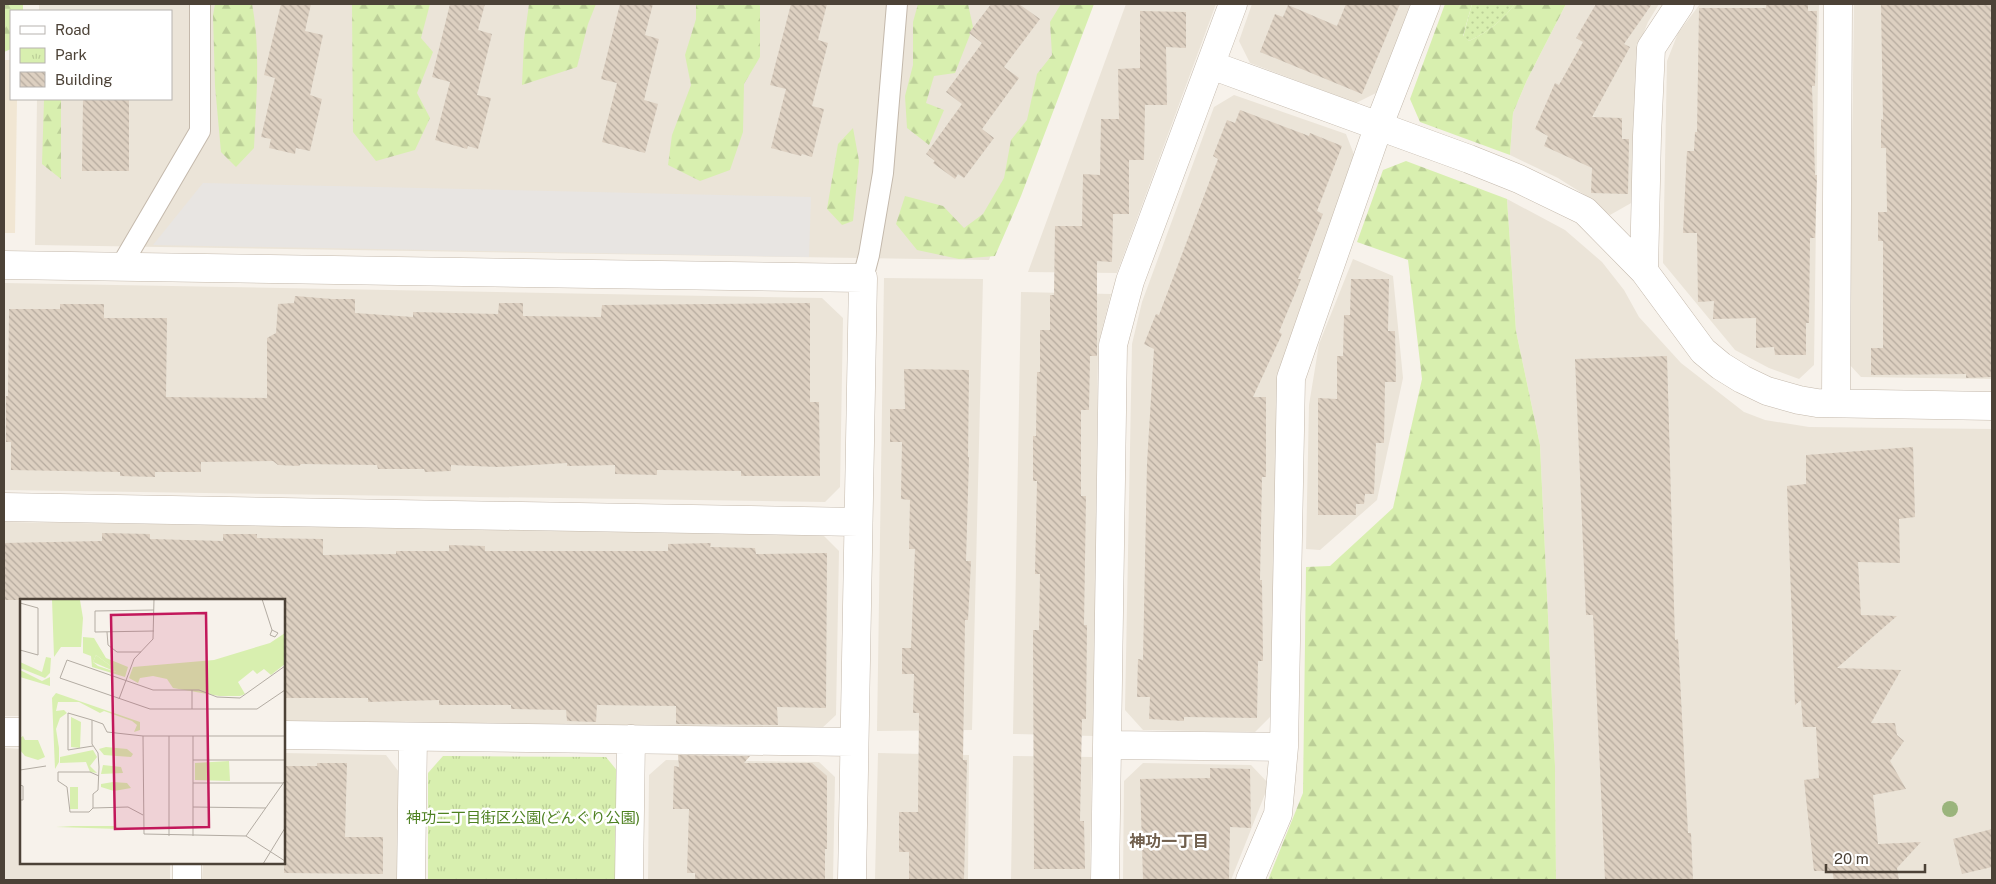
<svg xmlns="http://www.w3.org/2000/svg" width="1996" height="884" font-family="'Public Sans','Noto Sans JP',sans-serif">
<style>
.residential{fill:#ebe4d8}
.education{fill:#f1e6d3}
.grass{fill:url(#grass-dots)}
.forest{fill:url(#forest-firs)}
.park{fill:url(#park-tufts)}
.parking{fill:#e8e5e2}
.building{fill:url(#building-back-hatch)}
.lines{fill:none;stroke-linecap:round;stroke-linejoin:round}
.lane-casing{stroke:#c4b9ac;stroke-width:22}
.street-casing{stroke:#c4b9ac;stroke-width:29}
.lane{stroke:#fff;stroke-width:20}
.street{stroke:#fff;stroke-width:28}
.tree{fill:#9ab47c}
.labels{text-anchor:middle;stroke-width:5;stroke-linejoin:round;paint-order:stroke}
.park-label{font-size:15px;fill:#4e8121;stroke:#fff}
.neighbourhood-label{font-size:16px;font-weight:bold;fill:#705f4d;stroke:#fff}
.inset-road{fill:none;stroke:#b3aca3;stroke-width:1}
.view{fill:#c2185b;fill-opacity:0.15;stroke:#c2185b;stroke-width:2.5}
.inset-edge{fill:none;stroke:#4c4237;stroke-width:2.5}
</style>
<defs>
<pattern id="grass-dots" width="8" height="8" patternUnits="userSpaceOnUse" patternTransform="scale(1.25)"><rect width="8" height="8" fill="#d8efaf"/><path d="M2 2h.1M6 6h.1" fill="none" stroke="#bbce97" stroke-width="1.8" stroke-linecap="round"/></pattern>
<pattern id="forest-firs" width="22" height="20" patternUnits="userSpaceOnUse" patternTransform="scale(1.25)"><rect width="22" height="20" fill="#d8efaf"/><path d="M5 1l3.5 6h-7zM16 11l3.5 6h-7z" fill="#bbce97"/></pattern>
<pattern id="park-tufts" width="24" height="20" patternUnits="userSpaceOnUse" patternTransform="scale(1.25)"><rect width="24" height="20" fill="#d8efaf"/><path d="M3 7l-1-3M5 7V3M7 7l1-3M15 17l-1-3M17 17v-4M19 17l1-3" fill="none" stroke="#bbce97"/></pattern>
<pattern id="building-back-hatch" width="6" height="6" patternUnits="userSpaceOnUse" patternTransform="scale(1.25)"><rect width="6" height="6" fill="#ddd0c1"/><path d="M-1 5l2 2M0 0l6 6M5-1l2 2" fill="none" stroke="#b5aa9e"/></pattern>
</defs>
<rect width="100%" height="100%" fill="#f7f2eb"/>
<path class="residential" d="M39 4H1084L989 260 35 245 37 99H171V11H39Z
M1126 4H1216L1117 273 1028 272Z
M1252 4H1411L1378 92 1356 103 1250 63 1239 41Z
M1566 4H1659L1648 22 1640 42 1636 64 1633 202 1610 215 1585 195 1558 178 1510 155 1513 113 1527 80Z
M1700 4H1819L1814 365 1799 379 1769 368 1735 350 1663 263 1667 61 1678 33Z
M1854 4H1992V379L1861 377 1849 364Z
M1234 95 1346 134 1355 157 1279 372 1270 717 1255 732 1143 730 1125 710 1132 344 1142 302 1214 107Z
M1507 199 1565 230 1602 262 1624 290 1639 317 1681 363 1744 412 1765 420 1809 427 1992 429V880H1556L1555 766 1540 445 1516 331Z
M1353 259 1393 276 1403 378 1377 500 1320 550 1306 549 1309 405 1319 344Z
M884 278 983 279 972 730 877 731Z
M4 283 822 298 843 318 840 487 825 502 4 490Z
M1021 292 1111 294 1098 345 1094 736 1013 734Z
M4 522 821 533 839 551 836 715 821 729 284 721V600H21V716H4Z
M4 748 21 749V863H170V880H4Z
M284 753 386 755 399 772 397 880H202L203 863H284Z
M878 753 969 755 968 880H875Z
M1013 756 1092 757 1090 880H1011Z
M666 760 819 762 835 777 833 880H648L649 775Z
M1143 763 1251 765 1269 784 1231 880H1123L1124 781Z"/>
<path class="education" d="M4 60H11V99H17L15 233H4Z"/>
<path class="grass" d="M1472 4H1515C1502 21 1488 32 1469 41L1463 37Z"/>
<path class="forest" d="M4 4H23V11H11V49L4 52Z
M215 4H252C261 51 256 100 254 148L236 167 221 152 215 86 213 15Z
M352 4H430L421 38 433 52 417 93 430 118 415 150 376 161 353 132Z
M529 4H596L588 24 577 67 522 85 524 40Z
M696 4H759L760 6V57L744 84 743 132 730 170 700 181 668 165 672 135 691 85 685 55 696 19Z
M918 4H968L973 27 955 73 934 76 926 103 944 110 929 145 907 128 905 96 913 65V22Z
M1061 4H1094L1021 196 995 256 959 259 917 250 896 224 905 196 943 206 964 228 983 214 1004 178 1011 140 1027 120 1037 74 1052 55 1050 22Z
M1445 4H1472L1463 36 1469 41C1488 32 1502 21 1515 4H1566L1527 80 1513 113 1510 155 1420 122 1410 99Z
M44 99H61V179L42 164Z
M853 128 859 161 853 221 842 225 827 209 838 144Z
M1406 161 1507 199 1516 331 1540 445 1555 766 1556 880H1268L1303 793 1306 567 1330 566 1393 508 1422 379 1408 260 1357 242 1383 170Z"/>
<path class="park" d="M443 756 606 757 619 773 617 880H428V773Z"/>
<path class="parking" d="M203 183 811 197 809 257 153 245Z"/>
<path class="building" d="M281 4H311L305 31 323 35 310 95 322 99 310 151 296 148 295 154 269 148 271 139 261 137 275 78 264 75Z
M450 4H485L478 30 492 34 477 95 491 98 478 149 468 146 467 149 435 140 450 82 432 77Z
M620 4H653L645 35 659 39 644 100 658 104 645 153 602 142 617 83 601 79Z
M791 4H827L818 40 828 43 812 106 824 109 812 157 802 154 801 156 771 148 786 89 770 85Z
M991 4H1019L1040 19 1004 67 1019 78 982 129 994 138 964 178 958 174 955 179 933 163 935 161 926 154 962 104 946 92 982 43 969 33Z
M1346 4H1400L1362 94 1260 52 1275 14 1283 17 1288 5 1337 26Z
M1596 4H1652L1624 44 1630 47 1592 117 1622 118V139H1629L1628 194 1591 193 1592 168 1544 146 1548 136 1535 129 1555 83 1559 85 1583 42 1576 38Z
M1766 4H1808V11H1817L1815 86H1812L1815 175H1817L1815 238H1810L1809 323H1806V355H1775L1774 347 1756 348V318L1713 319 1714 301 1698 302 1697 233H1683L1687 151H1694L1695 132H1697L1699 8H1766Z
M1881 4H1992V377L1966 378V374L1871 375V348H1883V241H1878V212H1887L1886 148H1881V119L1883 120Z
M1140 11 1186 12V48L1166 47 1167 105H1145L1144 160H1129V214H1113L1112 262 1097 261V356H1090L1089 410H1081V496H1086L1084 625H1087L1086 719H1082L1080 821H1084L1085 869H1034L1033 630H1039L1040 574H1035L1037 481H1033V436H1036L1037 372H1040V330H1050V295H1054L1055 226H1082L1083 174 1100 175 1101 119H1119L1118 69 1140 68Z
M83 99H129V171H82Z
M1240 110 1309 136 1310 133 1342 146 1317 211 1323 214 1298 279H1301L1279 332 1282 334 1253 397H1266V477H1262L1260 580H1262L1263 661H1258L1257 718 1184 717V721L1149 719 1150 697H1137L1138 659 1143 660 1147 463 1154 349 1144 344 1156 314 1159 315 1218 159 1213 156 1227 120 1235 123Z
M1351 279H1389L1388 331H1395L1396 382H1385L1384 443H1376L1374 494H1365L1364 504H1356V515H1318V398L1337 399V356H1343L1344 315H1350Z
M295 296 332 299H355V313L413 317V312L498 314 499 303H523V316L601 317 602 305 810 303V402H819L820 476H741V471L657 470V475L615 474V465L567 466V463L498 467 451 465V471L425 472 424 469H378L377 465 301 464 299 466 278 465 273 461 201 462V472H155V477L120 476V472L11 470V442H6V396H8L9 309H60V304H104V318H167L166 397 267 398V338L276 333 278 304 294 303Z
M1667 356 1675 640 1678 639 1688 833H1691L1693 880H1605L1593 615H1586L1575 359Z
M904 369 969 370 968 457H969L966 561H971L968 620H965L963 760H967L964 880H909V852H899V812H918L919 713H913L914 674H902V648H911L915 549H909L910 500 901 499 902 442H890V409H905Z
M1913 447 1915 517 1899 519 1900 563 1858 562 1861 615 1897 616 1837 668 1901 670 1871 723H1895L1897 735 1904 741 1890 761 1906 789 1873 795 1878 844 1921 842 1897 868 1899 880H1834L1832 871H1814L1804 780 1819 778 1816 727H1803L1801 700 1795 705 1787 486 1806 484V455Z
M102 533 150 534V539L223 541V534H257V538L323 539V555L396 554V551H449V545L485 546V551H668V544L711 543 710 547 755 548 756 554 827 553 826 708 777 707 778 725 676 724V706L597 705 596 722 567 721 566 710 511 709V705H439V700L368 702V698H284V600H4V543L102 541Z
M678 755 750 756 744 763H812L827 776V849H825V880H695V873H687L689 809H673L674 766 679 767Z
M317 763H347L345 837H383V874L284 873V766H317Z
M1210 768 1250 769 1251 828 1230 827 1229 880H1143L1140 779 1210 778Z
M1992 829V867L1962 874 1953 839Z"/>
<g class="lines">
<g class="lane-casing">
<path id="lane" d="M121 266 200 131V4
M863 278 869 255 883 173 897 4"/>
</g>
<g class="street-casing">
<path id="street" d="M1211 65 1469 159 1519 179 1585 211 1644 271 1703 351 1721 366 1742 379 1767 391 1799 400 1817 403 1992 406
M4 265 863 278 852 880
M1644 271 1647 136 1651 48 1680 4
M1836 402 1838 4
M4 507 858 522
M4 732H21
M284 735 854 742
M1107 745 1284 747
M187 880V863
M411 880 413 737
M629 880 631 739
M1105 880 1113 345 1130 281 1233 4
M1250 880 1278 814 1284 747 1291 378 1379 125 1426 4"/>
</g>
<use href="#lane" class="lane"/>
<use href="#street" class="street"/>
</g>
<circle class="tree" cx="1950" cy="809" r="8"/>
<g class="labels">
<g class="park-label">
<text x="523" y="823">神功二丁目街区公園(どんぐり公園)</text>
</g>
<g class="neighbourhood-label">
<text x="1169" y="847">神功一丁目</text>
</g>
</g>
<g transform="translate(20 599)">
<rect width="265" height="265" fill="#f7f2eb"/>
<path d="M76 56 92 68 96 73 73 63Z" fill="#d8efaf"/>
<path d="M265 34V65L251 76 244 70 237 75 233 71 218 83 225 95 220 97H199L153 89 147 80 133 77 120 79 118 84 109 79 113 68 194 61 250 44ZM63 38 74 39 86 59 108 68 105 78 72 68 71 57 63 54ZM76 56 92 68 96 73 78 67 73 63ZM26 58 31 59 30 74 25 79 0 69V63L22 73ZM0 71 22 82 30 78V87L0 78ZM36 94 120 123V131L114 133 117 126 112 122 84 112 80 114 59 103H38L36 112 44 111 47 114 40 119 36 130 39 149V163L35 170 32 99ZM3 137 5 141H18L25 158 18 161 5 157 0 151V139ZM86 148 107 150 113 155 111 158 84 156 79 150ZM73 151 77 158 70 167 77 174 70 173 66 163 40 164V158ZM83 166 101 168 103 174 81 175ZM93 183 107 184 111 189 94 192 81 188V185ZM94 227 100 230 36 228 53 227Z" fill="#d8efaf" fill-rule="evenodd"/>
<path d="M32 0 60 1 63 19 61 48H41L34 58ZM51 118 61 123 60 149 51 148ZM209 162 210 182 175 181V164ZM50 188H58V210H50Z" fill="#d8efaf"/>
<path class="inset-road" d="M242 0 252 31 250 36 255 38 258 34 252 31M0 4 18 9V56L0 51M134 32 75 33V12L134 11M87 33 88 46 97 53H121M265 67 220 99 197 98 179 91H133L47 61 40 79 130 110H237L265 91M172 91V110M99 100 114 60 133 40 134 0M72 121 48 114V151L73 147M123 137 87 133 83 125 72 121V145L78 154 79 168 78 191 73 195V209L108 208 123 216M149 137V237M173 137V237M265 137H123L124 235 226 237 265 262M173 161H265M0 171 26 167M173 184H263M0 186 3 187V201H0M173 208 246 209M73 209 69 213H50L47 188 38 182V173H70L79 177M226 237 264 183M243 265 265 229"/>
<path class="view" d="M186 14 189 228 95 230 91 16Z"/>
<rect width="265" height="265" class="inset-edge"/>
</g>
<rect width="1996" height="884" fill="none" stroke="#4c4237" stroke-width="10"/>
<rect x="10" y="10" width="162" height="90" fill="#ffffff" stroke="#b7b3af"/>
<rect x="20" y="26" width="25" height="8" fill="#ffffff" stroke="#b7b3af"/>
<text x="55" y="35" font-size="15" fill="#4c4237">Road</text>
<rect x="20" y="48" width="25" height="15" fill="url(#park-tufts)" stroke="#b7b3af"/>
<text x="55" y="60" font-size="15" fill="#4c4237">Park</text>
<rect x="20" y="72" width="25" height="15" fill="url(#building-back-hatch)" stroke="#b7b3af"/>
<text x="55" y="85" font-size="15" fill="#4c4237">Building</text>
<path d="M1826 864v8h99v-8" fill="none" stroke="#4c4237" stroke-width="2.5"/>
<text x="1834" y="864" font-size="15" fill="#4c4237" stroke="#ffffff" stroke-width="4" paint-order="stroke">20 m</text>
</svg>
